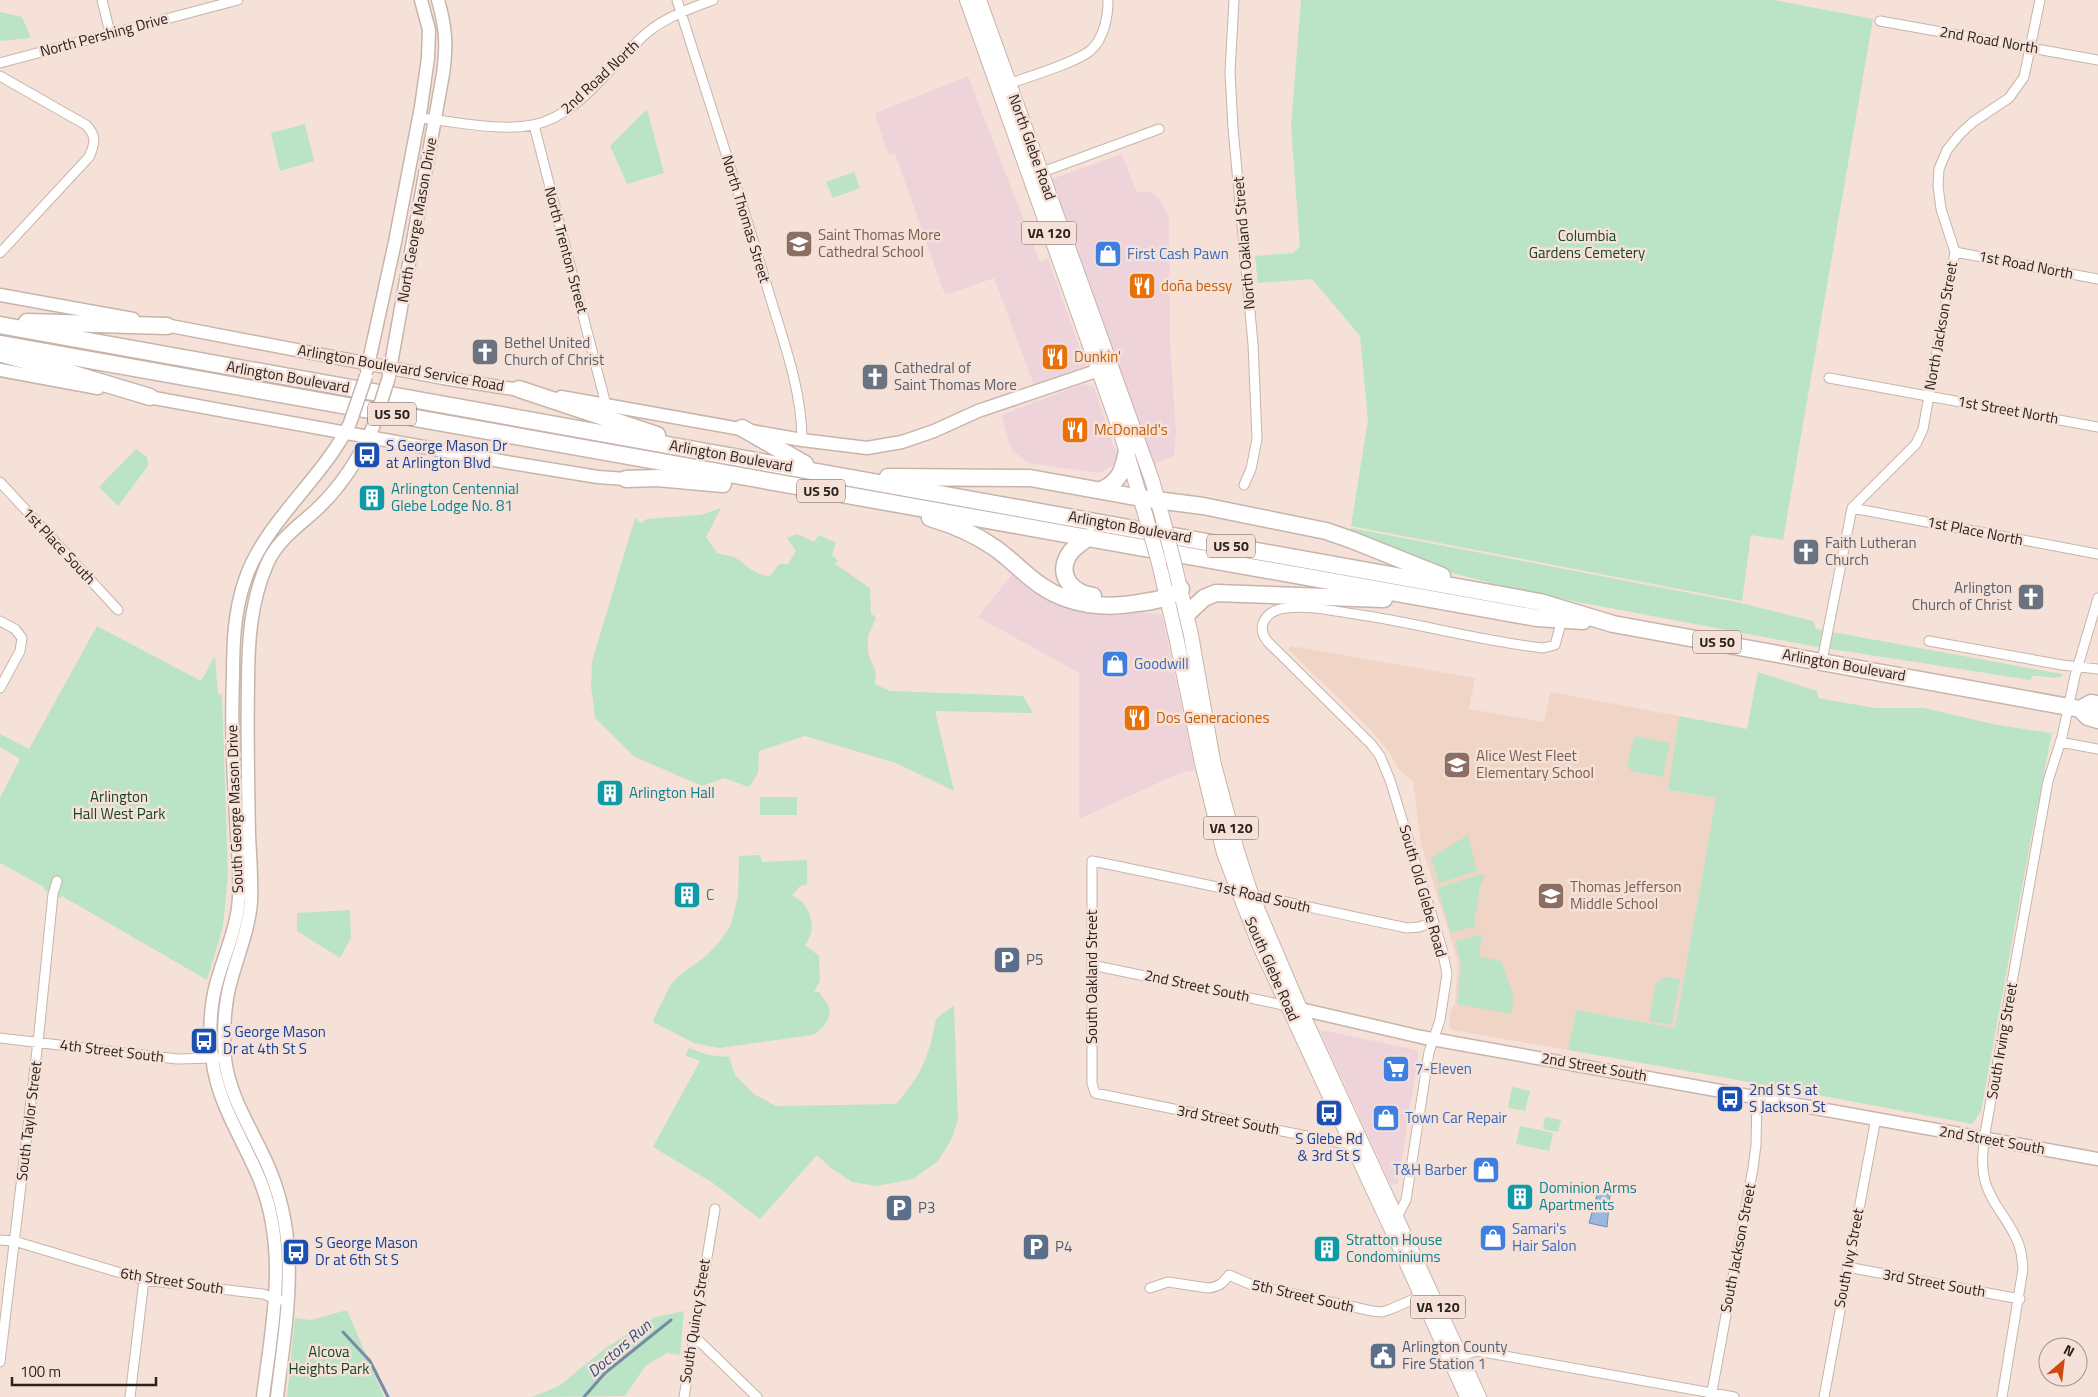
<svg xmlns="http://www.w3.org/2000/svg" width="2098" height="1397" font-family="'Titillium Web',sans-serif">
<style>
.commercial{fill:#eed4da}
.built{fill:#f0d5c7}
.green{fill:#bae4c5}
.water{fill:#9ab8df;stroke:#788ba5}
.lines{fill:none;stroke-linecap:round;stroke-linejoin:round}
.stream{stroke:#788ba5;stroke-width:3}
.street-casing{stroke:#c7b4ab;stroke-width:11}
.secondary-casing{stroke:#c7b4ab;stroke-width:15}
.primary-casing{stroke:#c7b4ab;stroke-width:16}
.highway-casing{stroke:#c7b4ab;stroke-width:19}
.street{stroke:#fff;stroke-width:9}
.secondary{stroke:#fff;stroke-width:12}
.primary{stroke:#fff;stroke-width:14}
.highway{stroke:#fff;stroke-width:16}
.secondary-bridge-casing{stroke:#c7b4ab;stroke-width:15;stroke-linecap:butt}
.primary-bridge-casing{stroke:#c7b4ab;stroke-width:16;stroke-linecap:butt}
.secondary-bridge{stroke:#fff;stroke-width:12}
.primary-bridge{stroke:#fff;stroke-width:14}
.labels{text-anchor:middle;stroke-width:5;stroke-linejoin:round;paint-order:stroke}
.shield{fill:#f5e1d7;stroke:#665b56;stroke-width:1}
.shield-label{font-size:14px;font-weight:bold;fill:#29221e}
.street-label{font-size:15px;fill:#29221e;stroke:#f5e1d7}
.education-label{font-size:15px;fill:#785e54;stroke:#f5e1d7;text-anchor:start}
.park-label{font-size:15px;fill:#134627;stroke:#f5e1d7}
.shop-label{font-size:15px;fill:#366cbe;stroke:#f5e1d7;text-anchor:start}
.food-label{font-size:15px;fill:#c56008;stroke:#f5e1d7;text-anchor:start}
.worship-label{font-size:15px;fill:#5b616d;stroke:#f5e1d7;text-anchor:start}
.transit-label{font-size:15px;fill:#164399;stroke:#f5e1d7;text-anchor:start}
.culture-label{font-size:15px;fill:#0d838f;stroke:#f5e1d7;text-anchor:start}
.service-label{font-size:15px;fill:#4e5e75;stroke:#f5e1d7;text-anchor:start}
.water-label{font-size:16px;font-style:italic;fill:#2a5485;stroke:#f5e1d7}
</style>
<rect width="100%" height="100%" fill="#f5e1d7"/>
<path class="commercial" d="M968 76 1040 262 1048 259 1086 366 1034 385 994 278 945 295 895 154 888 155 875 113Z
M1122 154 1137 193 1146 191 1154 194 1160 199 1169 217 1170 344 1176 431 1174 456 1152 465 1052 179Z
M1083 384 1094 387 1119 462 1099 473 1028 463 1012 450 1001 415Z
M1013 573 1027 586 1049 600 1077 612 1120 615 1141 612 1162 615 1195 770 1180 773 1079 819V673L978 617Z
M1321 1030 1418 1050V1057L1398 1184 1391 1185 1322 1035Z"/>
<path class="built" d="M1291 646 1475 678 1469 709 1544 722 1550 692 1679 716 1668 790 1716 798 1675 1028 1576 1010 1568 1050 1452 1030 1449 1025 1450 1012 1455 1004 1458 962 1421 844 1413 781 1398 769 1390 753 1369 728 1288 649Z"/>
<path class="green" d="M1301 0H1774L1873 19 1783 540 1751 535 1742 601 1351 526 1368 420 1360 336 1312 279 1258 283 1255 256 1293 253 1300 246 1291 127Z
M0 12 22 17 31 38 0 41Z
M647 109 664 173 627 184 610 146Z
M305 124 314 161 280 171 271 133Z
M854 172 860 188 833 198 826 182Z
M136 449 147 457 148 466 118 506 99 487Z
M721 508 706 537 717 553C723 555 732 555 737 559 749 567 755 575 770 576L779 564H788L796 551 787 538 797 534 814 542 819 535 836 543 832 555 838 561 835 564 870 588 871 613 876 618 868 636V653L876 673 875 684 890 691 1023 696 1033 713 935 711 954 791 896 763 805 736 759 751 758 773 749 787 724 778 702 786 635 757 595 718 591 686 592 662 635 518 641 523 647 519 701 515Z
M1351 528 1741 603 1813 621 1816 629 2062 674V676C2052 680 2042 675 2032 676L2031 680 1812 646 1525 592 1438 569 1349 536Z
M97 626 201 681 215 656 218 693 222 695 228 873 223 927 207 980 62 896 60 898 44 890V887L0 863V798L20 759 0 747V734L29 749Z
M1758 672 1817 691 1818 698 1875 708H1924L1997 725 2052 733 2031 838 1981 1111 1972 1124 1738 1080 1568 1050 1576 1010 1675 1028 1716 798 1668 790 1679 716 1747 729Z
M1635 736 1670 743 1663 777 1631 771 1627 763Z
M760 797H797V815H760Z
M1468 835 1477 871 1439 883 1431 858Z
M760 855 762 862 807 860V885L800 886 792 896C807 900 814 920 811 934 810 937 807 942 805 945L819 956 820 981 814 992H819C822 997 827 1002 829 1007 833 1018 821 1030 813 1035L719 1048 694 1043 655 1023 653 1020 671 984 679 976 706 956 720 941 731 925 738 896 739 856Z
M1481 874H1484L1483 881 1479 887C1480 901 1474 912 1475 926L1451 933 1437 888Z
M350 910 351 938 340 958 297 931V913Z
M1482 934 1479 956 1501 961 1514 997 1511 1014 1457 1004 1461 964 1455 941Z
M1664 977 1680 979 1672 1025 1649 1021 1655 985Z
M954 1005 958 1120 951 1140 938 1161 913 1179 877 1186 852 1182 831 1168 817 1155 760 1219 713 1183 653 1147 700 1061 685 1055 689 1048 708 1055 729 1057 735 1075 754 1094 776 1106 896 1104C920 1078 930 1054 936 1019Z
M1512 1087 1530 1091 1525 1111 1508 1108Z
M1545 1117 1561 1120 1558 1132 1543 1129Z
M1520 1126 1553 1133 1549 1151 1516 1144Z
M347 1310 384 1397H287L295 1318 311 1320Z
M684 1311 680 1355 667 1353 646 1365 625 1396 532 1397 559 1386 607 1347 655 1317Z"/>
<path class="water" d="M1598 1192 1610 1195 1607 1227 1589 1223Z"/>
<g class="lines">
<path class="stream" d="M343 1332 370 1361 388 1397
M584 1397 605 1373 671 1320"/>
<g class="street-casing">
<path id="street" d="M102 0 110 33
M677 0C708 98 740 195 769 293 783 340 802 390 802 440
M1234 0 1230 72 1233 128 1253 344 1257 439 1251 469 1244 485
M1880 21 2098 60
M0 63 238 0
M0 76 86 125C97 136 95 144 89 157L0 253
M1005 85C1025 78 1076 63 1091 50 1104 38 1108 17 1108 0
M419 118C456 121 496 132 533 125 580 116 613 61 648 32 666 17 691 8 713 0
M534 125 606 405
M1037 174 1159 129
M1955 252 2098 279
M1829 378 2098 427
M0 482 118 610
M1852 508 2098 554
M0 621 15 629 22 638 20 651 0 688
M1929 641 2062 665 2098 669
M1822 661 1852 508 1916 444 1923 429 1955 252 1941 209 1938 186 1939 169 1947 150 1959 135 1973 122 2009 98 2024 77 2040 0
M2060 742 2098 749
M1092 965 1288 1006
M0 1038 177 1059 217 1058
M1356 1141 1348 1143H1341L1095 1093 1092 1083V861C1198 882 1302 906 1407 928L1419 927 1434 922
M1397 1217 1406 1200 1429 1052 1440 1020 1447 974 1442 949 1390 780 1380 756 1371 744 1268 642C1263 636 1260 629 1264 621 1268 613 1277 609 1286 608 1308 605 1333 611 1355 614 1418 623 1480 641 1543 648L1555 645 1562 620
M0 1240 14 1241 144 1280 263 1294 280 1300
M1847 1267 2020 1299
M1150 1288 1168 1282 1208 1288C1219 1287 1223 1283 1229 1275L1252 1285 1372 1311 1382 1312 1391 1309 1426 1294
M694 1336 757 1397
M1457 1357 1477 1351 1734 1397
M0 1362 39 1033 53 894 57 881
M130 1397 144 1280
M684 1397 715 1209
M1711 1397 1753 1168 1756 1145 1757 1097
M1824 1397 1876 1118
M2002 1397 2023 1269C2022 1258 2021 1246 2015 1236 2006 1217 1990 1201 1985 1181 1981 1167 1983 1153 1984 1139L2048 781 2062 737 2075 676 2098 598"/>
</g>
<g class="secondary-casing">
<path id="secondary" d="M0 295 133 319
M160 324 443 378 526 391
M0 370 98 388
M367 370 395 242 421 107 428 58 429 30 421 0
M389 375 443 74C447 45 446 28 438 0
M143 396 506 462 598 477 626 479
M561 397 802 440 867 448 902 442 934 431 978 411 1108 367
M1292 1007 1421 1037 2098 1159
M263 1397C272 1326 288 1252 261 1183 246 1145 222 1111 214 1070 210 1046 209 1017 214 993 220 964 234 938 238 908 242 878 237 846 236 816 233 770 231 723 233 677 233 644 234 612 245 580 265 521 323 479 350 423
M277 1397C286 1320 301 1248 271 1173 256 1135 230 1101 225 1059 223 1032 224 1003 232 977 239 952 249 928 251 902 252 880 250 857 249 835 248 785 247 735 248 685 248 644 250 603 267 564 277 541 297 527 315 511 341 487 359 459 373 427"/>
</g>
<g class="primary-casing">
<path id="primary" d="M967 0 1121 433 1146 517
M979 0 1152 480 1163 520
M1159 563 1177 641 1202 763 1224 853 1259 944 1391 1228 1467 1397
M1175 567 1191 635 1213 761 1237 851 1251 894 1300 1009 1479 1397"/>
</g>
<g class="highway-casing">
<path id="highway" d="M27 322 167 326
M0 325 1540 602 1613 624 2080 709 2088 717 2098 720
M0 344 1537 618 1583 621
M2 354 57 369 150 397
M519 389 657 435
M742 428 805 464
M888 477 1030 478 1141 498 1203 506 1326 531 1352 540 1442 576
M626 479 657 478 723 484
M1101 490C1120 482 1123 470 1127 451
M930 518C954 525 975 534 995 548 1012 560 1026 576 1043 587 1070 605 1106 609 1138 603 1153 601 1168 599 1181 589
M1089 537C1081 543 1072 548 1068 556 1057 577 1073 593 1093 596
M1187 614 1204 598 1216 593 1384 599
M2080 709 2091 703 2098 704"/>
</g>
<use href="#street" class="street"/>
<use href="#secondary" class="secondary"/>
<use href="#primary" class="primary"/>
<use href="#highway" class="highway"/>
<g class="secondary-bridge-casing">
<path id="secondary-bridge" d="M350 423 366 376
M373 427 389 377"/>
</g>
<g class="primary-bridge-casing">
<path id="primary-bridge" d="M1146 517 1159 563
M1163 520 1175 567"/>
</g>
<use href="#secondary-bridge" class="secondary-bridge"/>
<use href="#primary-bridge" class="primary-bridge"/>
</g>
<defs>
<g id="school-square" transform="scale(1.4375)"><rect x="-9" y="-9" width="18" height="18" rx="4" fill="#8d6e63" stroke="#f5e1d7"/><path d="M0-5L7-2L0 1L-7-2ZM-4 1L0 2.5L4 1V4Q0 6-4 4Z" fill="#fff"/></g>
<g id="shop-square" transform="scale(1.4375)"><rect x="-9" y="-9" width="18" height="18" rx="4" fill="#3f7fe0" stroke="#f5e1d7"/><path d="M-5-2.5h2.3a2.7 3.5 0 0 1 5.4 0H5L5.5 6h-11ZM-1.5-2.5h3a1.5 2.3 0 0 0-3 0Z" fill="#fff"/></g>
<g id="restaurant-square" transform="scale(1.4375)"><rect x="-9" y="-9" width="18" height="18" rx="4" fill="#e8710a" stroke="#f5e1d7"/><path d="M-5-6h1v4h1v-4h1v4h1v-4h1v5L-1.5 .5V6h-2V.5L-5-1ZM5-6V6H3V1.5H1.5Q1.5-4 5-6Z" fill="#fff"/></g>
<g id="church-square" transform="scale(1.4375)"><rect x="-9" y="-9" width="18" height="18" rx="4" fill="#6b7280" stroke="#f5e1d7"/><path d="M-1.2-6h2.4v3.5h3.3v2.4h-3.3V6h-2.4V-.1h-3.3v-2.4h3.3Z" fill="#fff"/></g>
<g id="bus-square" transform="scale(1.4375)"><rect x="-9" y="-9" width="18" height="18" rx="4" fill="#1a4fb4" stroke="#f5e1d7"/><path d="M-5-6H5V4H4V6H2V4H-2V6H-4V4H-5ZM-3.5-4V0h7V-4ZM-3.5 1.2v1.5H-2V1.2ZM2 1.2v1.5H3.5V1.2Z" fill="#fff"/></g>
<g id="building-square" transform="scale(1.4375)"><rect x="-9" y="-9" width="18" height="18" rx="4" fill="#0f9aa8" stroke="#f5e1d7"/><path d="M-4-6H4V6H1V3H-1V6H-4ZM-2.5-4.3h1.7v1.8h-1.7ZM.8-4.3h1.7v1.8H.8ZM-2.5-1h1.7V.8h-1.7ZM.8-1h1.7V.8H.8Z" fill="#fff"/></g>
<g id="parking-square" transform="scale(1.4375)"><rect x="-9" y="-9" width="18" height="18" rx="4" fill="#5c6f8a" stroke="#f5e1d7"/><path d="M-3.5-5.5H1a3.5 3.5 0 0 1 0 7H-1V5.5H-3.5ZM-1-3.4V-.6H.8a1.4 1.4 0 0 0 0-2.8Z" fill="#fff"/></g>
<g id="supermarket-square" transform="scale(1.4375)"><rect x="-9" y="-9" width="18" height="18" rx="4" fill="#3f7fe0" stroke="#f5e1d7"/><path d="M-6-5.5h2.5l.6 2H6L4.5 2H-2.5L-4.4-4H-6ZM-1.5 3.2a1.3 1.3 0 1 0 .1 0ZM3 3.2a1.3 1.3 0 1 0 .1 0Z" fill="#fff"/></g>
<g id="civic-square" transform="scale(1.4375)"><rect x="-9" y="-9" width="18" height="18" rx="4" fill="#5c6f8a" stroke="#f5e1d7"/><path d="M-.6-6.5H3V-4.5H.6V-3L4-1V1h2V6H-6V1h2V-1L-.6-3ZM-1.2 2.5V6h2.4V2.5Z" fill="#fff"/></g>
</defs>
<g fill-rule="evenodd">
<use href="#school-square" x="799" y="244"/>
<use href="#shop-square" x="1108" y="254"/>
<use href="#restaurant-square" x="1142" y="286"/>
<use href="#church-square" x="485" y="352"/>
<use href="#restaurant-square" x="1055" y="357"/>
<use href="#church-square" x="875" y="377"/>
<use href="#restaurant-square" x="1075" y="430"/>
<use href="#bus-square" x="367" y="455"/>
<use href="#building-square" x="372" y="498"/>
<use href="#church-square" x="1806" y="552"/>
<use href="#church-square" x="2031" y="597"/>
<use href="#shop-square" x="1115" y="664"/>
<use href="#restaurant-square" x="1137" y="718"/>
<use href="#school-square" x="1457" y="765"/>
<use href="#building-square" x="610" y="793"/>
<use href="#building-square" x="687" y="895"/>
<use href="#school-square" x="1551" y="896"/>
<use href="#parking-square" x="1007" y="960"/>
<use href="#bus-square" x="204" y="1041"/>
<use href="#supermarket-square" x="1396" y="1069"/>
<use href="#bus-square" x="1730" y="1099"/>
<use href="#bus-square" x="1329" y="1113"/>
<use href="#shop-square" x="1386" y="1118"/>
<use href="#shop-square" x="1486" y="1170"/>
<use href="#building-square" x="1520" y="1197"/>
<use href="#parking-square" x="899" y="1208"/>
<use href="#shop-square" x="1493" y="1238"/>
<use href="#parking-square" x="1036" y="1247"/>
<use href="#building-square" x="1327" y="1249"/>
<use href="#bus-square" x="296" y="1252"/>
<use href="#civic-square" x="1383" y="1356"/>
</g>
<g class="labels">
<g class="shield">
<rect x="1021.5" y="221.5" width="55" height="23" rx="4"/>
<rect x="368" y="402.5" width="48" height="23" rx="4"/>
<rect x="797" y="479.5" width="48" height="23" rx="4"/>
<rect x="1207" y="534.5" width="48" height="23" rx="4"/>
<rect x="1693" y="630.5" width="48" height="23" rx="4"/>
<rect x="1203.5" y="816.5" width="55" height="23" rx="4"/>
<rect x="1410.5" y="1295.5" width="55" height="23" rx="4"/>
</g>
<g class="shield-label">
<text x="1049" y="238">VA 120</text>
<text x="392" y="419">US 50</text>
<text x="821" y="496">US 50</text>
<text x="1231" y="551">US 50</text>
<text x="1717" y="647">US 50</text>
<text x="1231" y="833">VA 120</text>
<text x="1438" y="1312">VA 120</text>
</g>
<g class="street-label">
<text transform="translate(104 35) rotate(-15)" y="5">North Pershing Drive</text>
<text transform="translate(1989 40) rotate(10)" y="5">2nd Road North</text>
<text transform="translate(600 77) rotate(-43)" y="5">2nd Road North</text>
<text transform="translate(1032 147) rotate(70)" y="5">North Glebe Road</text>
<text transform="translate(746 219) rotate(73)" y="5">North Thomas Street</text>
<text transform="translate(417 220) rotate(-80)" y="5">North George Mason Drive</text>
<text transform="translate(1244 243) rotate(-95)" y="5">North Oakland Street</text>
<text transform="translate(566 250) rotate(75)" y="5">North Trenton Street</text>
<text transform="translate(2026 265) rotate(11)" y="5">1st Road North</text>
<text transform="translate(1941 326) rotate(-80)" y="5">North Jackson Street</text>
<text transform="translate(401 368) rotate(10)" y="5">Arlington Boulevard Service Road</text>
<text transform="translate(288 377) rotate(10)" y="5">Arlington Boulevard</text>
<text transform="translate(2008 410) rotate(10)" y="5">1st Street North</text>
<text transform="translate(731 456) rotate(10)" y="5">Arlington Boulevard</text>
<text transform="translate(1130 527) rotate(10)" y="5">Arlington Boulevard</text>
<text transform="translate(1975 531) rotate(11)" y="5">1st Place North</text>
<text transform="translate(59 546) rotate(47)" y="5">1st Place South</text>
<text transform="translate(1844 665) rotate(10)" y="5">Arlington Boulevard</text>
<text transform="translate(235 809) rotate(-92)" y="5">South George Mason Drive</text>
<text transform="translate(1423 891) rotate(74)" y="5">South Old Glebe Road</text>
<text transform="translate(1263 897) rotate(13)" y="5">1st Road South</text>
<text transform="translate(1272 969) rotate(66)" y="5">South Glebe Road</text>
<text transform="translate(1092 977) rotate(-90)" y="5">South Oakland Street</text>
<text transform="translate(1197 986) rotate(12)" y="5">2nd Street South</text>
<text transform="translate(2002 1041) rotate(-80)" y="5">South Irving Street</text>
<text transform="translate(112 1051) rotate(7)" y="5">4th Street South</text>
<text transform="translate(1594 1067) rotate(10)" y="5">2nd Street South</text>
<text transform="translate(1228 1120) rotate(11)" y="5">3rd Street South</text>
<text transform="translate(29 1121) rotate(-83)" y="5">South Taylor Street</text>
<text transform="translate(1992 1140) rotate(10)" y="5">2nd Street South</text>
<text transform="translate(1738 1248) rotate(-79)" y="5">South Jackson Street</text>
<text transform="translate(1849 1258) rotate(-79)" y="5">South Ivy Street</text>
<text transform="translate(172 1281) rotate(9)" y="5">6th Street South</text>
<text transform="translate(1934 1283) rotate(10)" y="5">3rd Street South</text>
<text transform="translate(1303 1296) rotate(13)" y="5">5th Street South</text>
<text transform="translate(695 1321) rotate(-81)" y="5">South Quincy Street</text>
</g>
<g class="education-label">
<text x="818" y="240">Saint Thomas More<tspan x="818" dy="17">Cathedral School</tspan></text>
<text x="1476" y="761">Alice West Fleet<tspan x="1476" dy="17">Elementary School</tspan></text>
<text x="1570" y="892">Thomas Jefferson<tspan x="1570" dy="17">Middle School</tspan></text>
</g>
<g class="park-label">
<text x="1587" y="241">Columbia<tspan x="1587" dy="17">Gardens Cemetery</tspan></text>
<text x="119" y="802">Arlington<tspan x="119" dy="17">Hall West Park</tspan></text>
<text x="329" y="1357">Alcova<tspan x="329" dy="17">Heights Park</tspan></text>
</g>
<g class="shop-label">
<text x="1127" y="259">First Cash Pawn</text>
<text x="1134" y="669">Goodwill</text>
<text x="1415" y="1074">7-Eleven</text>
<text x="1405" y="1123">Town Car Repair</text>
<text x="1467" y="1175" text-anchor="end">T&amp;H Barber</text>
<text x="1512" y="1234">Samari's<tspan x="1512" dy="17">Hair Salon</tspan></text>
</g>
<g class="food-label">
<text x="1161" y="291">doña bessy</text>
<text x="1074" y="362">Dunkin'</text>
<text x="1094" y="435">McDonald's</text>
<text x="1156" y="723">Dos Generaciones</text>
</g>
<g class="worship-label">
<text x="504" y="348">Bethel United<tspan x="504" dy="17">Church of Christ</tspan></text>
<text x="894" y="373">Cathedral of<tspan x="894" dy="17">Saint Thomas More</tspan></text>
<text x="1825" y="548">Faith Lutheran<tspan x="1825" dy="17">Church</tspan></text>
<text x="2012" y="593" text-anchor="end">Arlington<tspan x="2012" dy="17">Church of Christ</tspan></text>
</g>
<g class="transit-label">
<text x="386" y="451">S George Mason Dr<tspan x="386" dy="17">at Arlington Blvd</tspan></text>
<text x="223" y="1037">S George Mason<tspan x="223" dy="17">Dr at 4th St S</tspan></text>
<text x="1749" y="1095">2nd St S at<tspan x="1749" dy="17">S Jackson St</tspan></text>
<text x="1329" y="1144" text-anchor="middle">S Glebe Rd<tspan x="1329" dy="17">&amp; 3rd St S</tspan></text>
<text x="315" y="1248">S George Mason<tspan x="315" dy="17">Dr at 6th St S</tspan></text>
</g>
<g class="culture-label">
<text x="391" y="494">Arlington Centennial<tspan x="391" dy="17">Glebe Lodge No. 81</tspan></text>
<text x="629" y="798">Arlington Hall</text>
<text x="706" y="900">C</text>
<text x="1539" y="1193">Dominion Arms<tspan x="1539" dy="17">Apartments</tspan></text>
<text x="1346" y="1245">Stratton House<tspan x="1346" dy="17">Condominiums</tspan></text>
</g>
<g class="service-label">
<text x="1026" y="965">P5</text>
<text x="918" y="1213">P3</text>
<text x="1055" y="1252">P4</text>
<text x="1402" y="1352">Arlington County<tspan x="1402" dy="17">Fire Station 1</tspan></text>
</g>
<g class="water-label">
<text transform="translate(619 1348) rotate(-41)" y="6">Doctors Run</text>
</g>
</g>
<g transform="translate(2063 1362) rotate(28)"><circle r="24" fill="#f5e1d7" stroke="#a3958d"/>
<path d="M0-4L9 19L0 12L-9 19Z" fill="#cf4912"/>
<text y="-8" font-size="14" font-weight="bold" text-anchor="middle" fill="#29221e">N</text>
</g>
<path d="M12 1377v8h144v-8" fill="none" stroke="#29221e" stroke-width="2.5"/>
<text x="20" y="1377" font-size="15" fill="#29221e" stroke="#f5e1d7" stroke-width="4" paint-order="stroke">100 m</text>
</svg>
